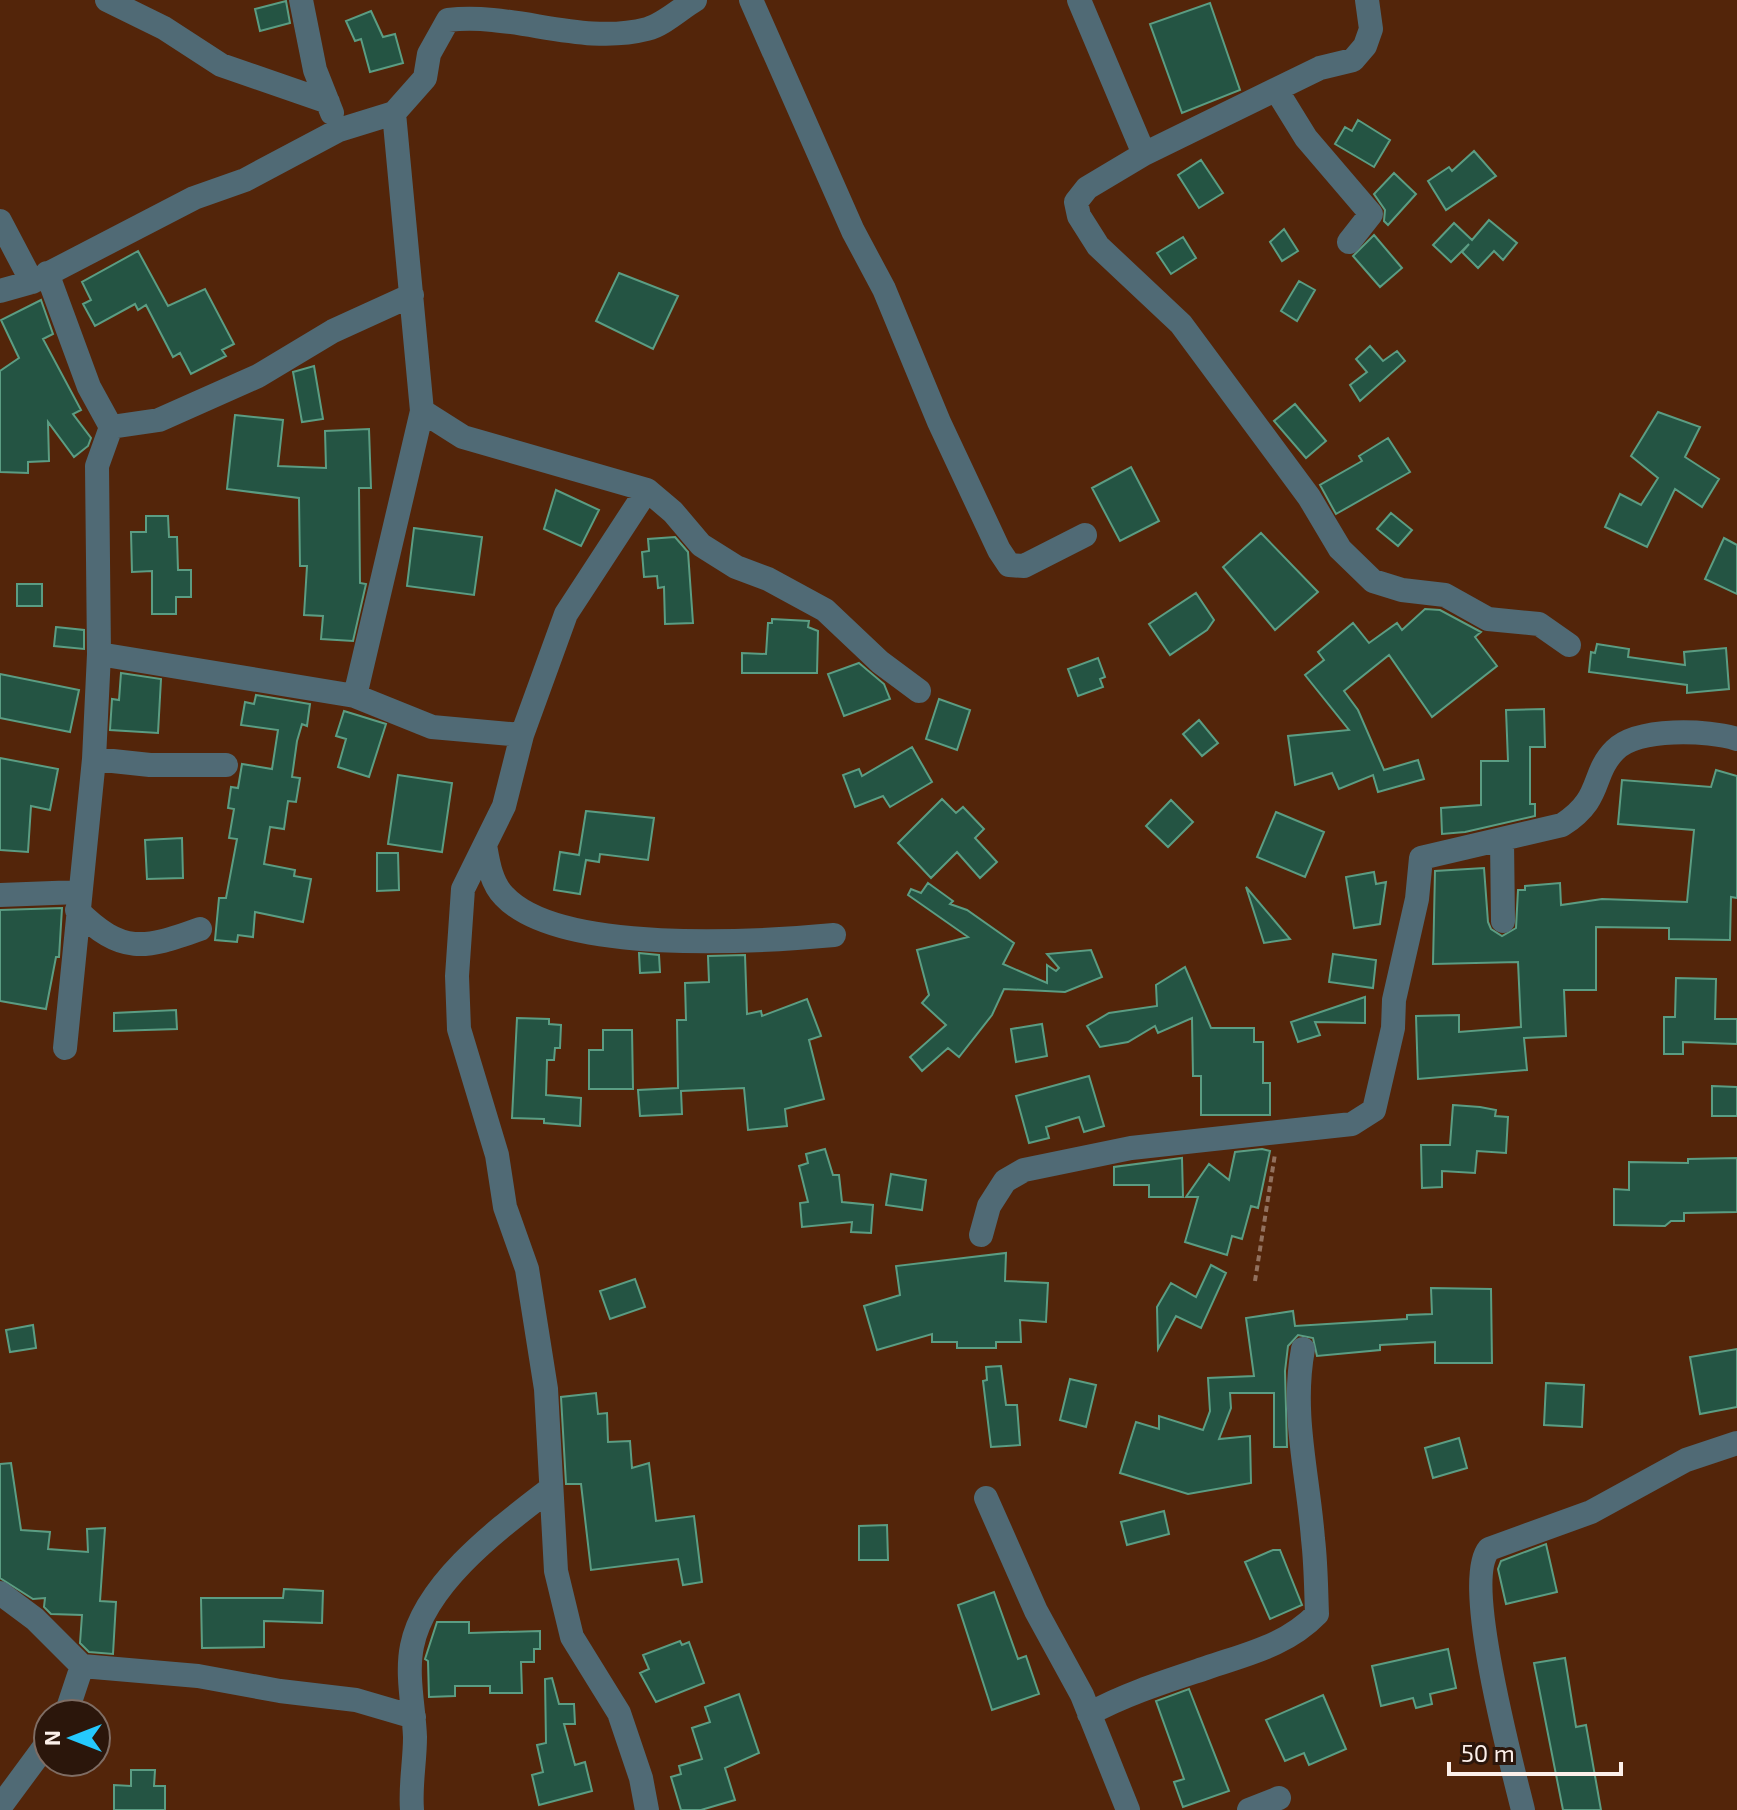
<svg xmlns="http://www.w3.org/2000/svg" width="1737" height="1810" font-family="'Exo 2',sans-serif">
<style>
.building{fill:#245443;stroke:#5b9d83;stroke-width:2}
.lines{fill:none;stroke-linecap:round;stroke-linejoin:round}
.path{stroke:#92715e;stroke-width:4;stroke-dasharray:6 4;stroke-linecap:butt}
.street{stroke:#506a75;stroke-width:24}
</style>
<rect width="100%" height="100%" fill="#53250a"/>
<path class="building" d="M286 1 290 23 260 31 255 9Z
M1210 3 1240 90 1182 113 1150 24Z
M371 11 383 37 395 34 403 63 370 72 361 39 355 41 346 21Z
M1358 120 1390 140 1374 167 1335 144 1345 127 1352 131Z
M1474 151 1496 176 1446 210 1428 181 1449 167 1452 171Z
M1201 160 1223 193 1199 208 1178 175Z
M1394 173 1416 194 1388 225 1384 221 1385 210 1374 194Z
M1489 220 1517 243 1503 260 1494 251 1478 268 1462 252 1469 244 1451 262 1433 245 1454 223 1472 240Z
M1284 229 1298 251 1282 261 1270 242Z
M1374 235 1402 268 1380 287 1353 256Z
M1183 237 1196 258 1171 274 1157 253Z
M138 251 168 306 205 289 234 344 222 350 226 356 191 374 180 353 173 357 146 305 138 310 135 304 95 326 83 304 91 300 82 282Z
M619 273 678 296 653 349 596 321Z
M1299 281 1315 290 1297 321 1281 311Z
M41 300 53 334 43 339 81 410 73 414 91 438 88 446 74 457 48 422 49 461 28 462V473L0 472V371L19 358 1 320Z
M1370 346 1383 361 1397 351 1405 361 1360 401 1350 385 1367 372 1356 359Z
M314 366 323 419 302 422 293 372Z
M1295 404 1326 441 1306 458 1274 421Z
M1658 412 1700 427 1685 457 1719 479 1702 507 1675 489 1647 547 1605 527 1620 494 1641 505 1658 478 1631 456Z
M235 415 283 420 278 466 326 468 325 431 369 429 371 488H359L360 583 366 584 353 641 321 639 323 616 304 615 307 566H300L299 498 227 489Z
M1388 438 1410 472 1336 514 1320 485 1362 461 1359 456Z
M1131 467 1159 521 1120 541 1092 488Z
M556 490 599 510 581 546 544 529Z
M1391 513 1412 530 1398 546 1377 529Z
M146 516H168L169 537H177L178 570H191V597H176V614H152V571L132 572 131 532H146Z
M414 528 482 537 474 595 407 586Z
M1261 533 1318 592 1275 630 1223 567Z
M675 537 688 552 693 623 665 624 664 587 658 588 657 576 644 577 642 552 649 551 648 539Z
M1724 538 1737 545V594L1705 579Z
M17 584H42V606H17Z
M1196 593 1214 620 1207 630 1170 655 1149 624Z
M1425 609 1440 610 1481 632 1475 637 1497 666 1432 717 1389 655 1344 691 1358 710 1384 770 1418 760 1424 779 1378 792 1373 775 1339 789 1332 773 1295 785 1288 736 1349 730 1305 675 1324 660 1318 652 1353 623 1369 643 1397 623 1402 630Z
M772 619 809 621 808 627 818 631 817 673H742V653L766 654 768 623H772Z
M56 627 84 630V649L54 646Z
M1597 644 1629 649 1628 657 1685 665 1684 652 1726 648 1729 689 1687 693V685L1589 672 1591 652 1595 653Z
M1098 658 1105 677 1100 679 1103 687 1078 696 1068 669Z
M859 663 884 684 890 699 844 716 828 674Z
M121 673 161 679 158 733 110 730 112 699 119 700Z
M0 674 79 690 70 732 0 718Z
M256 695 310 704 307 726 302 724 297 741 292 777 300 778 296 802 288 801 284 829 270 827 264 864 295 870 294 876 311 879 303 922 255 912 253 937 238 935 237 942 215 940 219 898H226L237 839 229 838 234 809 228 808 231 787 238 788 242 764 272 769 278 730 241 725 245 702 254 704Z
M939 699 970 710 957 750 926 739Z
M1544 709 1545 747H1530V804H1535V816L1465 832 1442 834 1441 808 1481 805V761H1508L1506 710Z
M344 711 386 724 369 777 338 767 346 739 336 736Z
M1199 720 1218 743 1202 756 1183 734Z
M912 747 932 782 890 807 883 796 855 807 843 775 859 769 862 776Z
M0 758 58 769 50 810 31 806 28 852 0 850Z
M1716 770 1737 776V898L1731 897 1730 940 1669 939V928L1596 927V990H1564L1566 1036 1524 1038 1527 1070 1418 1079 1416 1016 1459 1015V1032L1521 1027 1518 962 1433 964 1435 871 1484 868 1488 922 1491 929 1502 936 1516 928 1518 890H1525V886L1560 883 1561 905 1602 899 1687 902 1694 830 1618 824 1622 780 1711 787Z
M398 775 452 783 442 852 388 844Z
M942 799 956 813 963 807 984 829 975 838 997 862 980 878 957 852 931 878 898 843Z
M1171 800 1193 822 1168 847 1146 826Z
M586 811 654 818 648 860 600 854 599 862 586 860 580 894 554 890 560 852 579 855Z
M1276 812 1324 832 1305 877 1257 857Z
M182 838 183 878 147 879 145 840Z
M377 853H398L399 890 377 891Z
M1374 872 1376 884 1386 882 1380 924 1354 928 1346 877Z
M928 883 953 901 950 904 967 910 1014 943 1003 964 1047 983V965L1056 971 1059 968 1047 954 1091 950 1102 977 1065 992 1004 989 992 1015 959 1057 948 1048 922 1071 910 1057 946 1025 922 1003 929 995 917 950 968 937 908 895 911 889 921 893Z
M1246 887 1290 939 1264 943Z
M62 908 59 957H56L46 1009 0 1001V910Z
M639 953 659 955 660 972 640 973Z
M1333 954 1376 960 1373 988 1329 982Z
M745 955 747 1014 761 1011 762 1016 807 999 821 1036 809 1040 824 1099 785 1109 787 1126 748 1130 744 1088 681 1091 682 1114 640 1116 638 1090 678 1088 677 1020H686L685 983 709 982 708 956Z
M1185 967 1211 1028H1254V1042H1263V1083H1270V1115H1201V1076H1193L1192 1018 1158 1033 1155 1026 1128 1042 1100 1047 1087 1026 1109 1013 1157 1006 1156 985Z
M1676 978 1716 979 1715 1019H1737V1044L1683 1042V1054H1664V1017H1675Z
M1365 997V1023L1315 1022 1320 1035 1298 1042 1291 1022Z
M176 1010 177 1029 114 1031V1013Z
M517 1018 549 1019V1024L561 1025 560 1048H555L554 1060H547L546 1095 581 1098 580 1126 544 1123V1119L512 1118Z
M1042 1024 1047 1056 1016 1062 1011 1029Z
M603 1030H632L633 1089H589V1050H603Z
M1089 1076 1104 1126 1084 1132 1079 1117 1046 1127 1049 1138 1029 1143 1016 1096Z
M1712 1086 1737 1087V1116H1712Z
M1453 1105 1480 1107 1496 1110 1495 1116 1508 1117 1506 1153 1477 1151 1475 1173 1442 1171V1187L1422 1188 1421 1145H1450Z
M825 1149 833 1175H839L842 1202 873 1205 871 1233 851 1232 852 1222 802 1227 800 1203 808 1202 799 1166 808 1163 806 1154Z
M1262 1149 1270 1151 1258 1208 1251 1206 1242 1239 1232 1236 1227 1255 1185 1242 1198 1197H1186L1209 1164 1229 1180 1235 1152Z
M1182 1158 1183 1197H1149V1185H1114V1167Z
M1737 1158V1212L1684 1213V1221H1671L1665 1226 1614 1225V1189L1629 1190V1162L1688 1163V1159Z
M891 1174 926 1180 922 1210 886 1205Z
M1006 1253 1005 1281 1048 1283 1046 1322 1020 1320 1021 1342H996V1348H957V1342H932V1334L877 1350 864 1306 900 1295 896 1266Z
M1211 1265 1226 1273 1201 1328 1176 1316 1158 1349 1157 1307 1171 1283 1196 1297Z
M635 1279 645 1307 610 1319 600 1291Z
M1431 1288 1491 1289 1492 1363H1435V1342L1380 1345V1350L1317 1356 1313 1338 1298 1335 1288 1346 1285 1371 1287 1447H1274V1393H1230L1231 1408 1219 1439 1250 1436 1251 1483 1188 1494 1120 1473 1136 1422 1159 1429V1416L1203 1430 1210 1411 1208 1378 1254 1376 1246 1318 1293 1311 1295 1326 1407 1319V1315L1432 1314Z
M33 1325 36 1348 10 1352 6 1330Z
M1737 1349V1407L1700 1414 1690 1357Z
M1001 1366 1006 1405H1017L1020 1445 991 1447 983 1381 987 1380 986 1367Z
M1070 1379 1096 1385 1086 1427 1060 1420Z
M1546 1383 1584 1385 1582 1427 1544 1425Z
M596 1393 598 1414 607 1413 608 1442 630 1441 632 1468 649 1463 656 1521 694 1516 702 1582 683 1585 678 1559 591 1570 581 1484H566L561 1397Z
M1459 1438 1467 1468 1433 1478 1425 1448Z
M11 1463 21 1530 50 1532 48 1549 88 1552 87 1529 105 1528 100 1601 116 1602 113 1654 89 1652 80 1643 82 1615 51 1614 44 1607 45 1598 33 1599 0 1578V1464Z
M1164 1511 1169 1534 1127 1545 1121 1522Z
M887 1525 888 1560H859V1526Z
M1546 1544 1557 1592 1506 1604 1498 1569 1501 1561Z
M1273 1550H1280L1302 1605 1270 1619 1245 1562Z
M284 1589 323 1591 322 1623 264 1621V1647L202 1648 201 1598H283Z
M994 1592 1018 1659 1026 1656 1039 1694 992 1710 958 1605Z
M437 1622H469V1633L540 1631V1649H534V1662H521L522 1693H490V1686H455V1696L429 1697 428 1661 425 1659Z
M680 1641 682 1645 689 1642 704 1683 656 1702 640 1673 649 1669 643 1655Z
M1448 1649 1456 1688 1430 1694 1432 1704 1416 1708 1413 1698 1381 1706 1372 1666Z
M1565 1658 1576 1727 1586 1725 1601 1810H1563L1534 1663Z
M552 1678 559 1704H574L575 1724H564L575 1765 585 1762 592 1791 539 1805 532 1775 543 1772 537 1745 546 1743 545 1679Z
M1189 1689 1229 1791 1183 1807 1174 1782 1184 1779 1156 1701Z
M739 1694 759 1753 725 1768 735 1800 701 1810H681L671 1777 681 1774 679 1766 702 1759 692 1728 710 1722 705 1707Z
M1323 1695 1346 1749 1309 1765 1304 1753 1285 1761 1266 1720Z
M131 1770H155L154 1786H165V1810H114V1785L131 1786Z"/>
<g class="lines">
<path class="path" d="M1255 1281 1275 1154"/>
<path class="street" d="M107 0 164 28 221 65 328 102
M301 0 315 70 332 113
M751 0 853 231 884 289 939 422 999 550 1009 565 1024 566 1085 535
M1079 0 1144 154
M1367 0 1371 29 1365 46 1353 60 1320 68 1144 154 1087 188 1076 202 1079 216 1098 246 1181 324 1309 497 1340 549 1373 581 1402 590 1445 595 1488 619 1539 624 1569 645
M1277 91 1306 138 1371 214 1349 242
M0 221 32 282
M47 273 89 387 111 427 97 466 99 654 94 759 65 1048
M0 291 32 282 194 198 245 180 339 130 394 113 425 78 429 54 448 20C514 12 581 46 647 29 663 25 680 9 695 0
M422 411 463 437 647 490 673 512 701 545 736 567 768 579 825 610 880 662 919 691
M111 427 159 420 258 376 333 331 412 295
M647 490 566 614 522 735 504 806 463 889 457 976 459 1029 497 1155 505 1207 527 1269 546 1389 556 1571 572 1637 619 1713 641 1778 647 1810
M99 654 355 696 432 727 522 735
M355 696 422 411 394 113
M94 759 150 765H226
M1502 841 1503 921
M485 845C488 862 491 883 504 896 559 955 757 942 834 935
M0 895 79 892
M77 910C122 955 144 949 200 929
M981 1235 989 1206 1005 1181 1024 1170 1131 1148 1352 1124 1374 1110 1393 1028 1394 1000 1417 899 1421 858 1562 825C1604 798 1590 775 1615 750 1638 727 1708 730 1737 739
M986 1498 1036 1611 1082 1695 1128 1810
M0 1593 35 1619 82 1666 198 1676 280 1691 356 1700 414 1717
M66 1714 82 1666
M1089 1714C1125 1694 1167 1681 1206 1668 1246 1654 1286 1646 1317 1614 1316 1589 1316 1564 1313 1539 1308 1474 1291 1414 1303 1349
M0 1807 48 1742
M412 1810C410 1785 415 1762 415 1737 414 1708 406 1675 412 1646 425 1582 501 1527 550 1489
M1249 1810 1279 1798
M1523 1810C1512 1765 1462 1581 1489 1549L1591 1512 1686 1460 1737 1443"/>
</g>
<g transform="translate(72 1738) rotate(270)"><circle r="38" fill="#2b160b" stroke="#7f6d64" stroke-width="2"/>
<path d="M0-6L14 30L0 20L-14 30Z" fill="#25c9fe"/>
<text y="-12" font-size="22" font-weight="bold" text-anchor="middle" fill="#fcf0ea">N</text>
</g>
<path d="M1449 1762v12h172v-12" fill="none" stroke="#fcf0ea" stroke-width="4"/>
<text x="1461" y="1762" font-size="24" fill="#fcf0ea" stroke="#2b160b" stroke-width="6" paint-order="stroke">50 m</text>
</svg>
